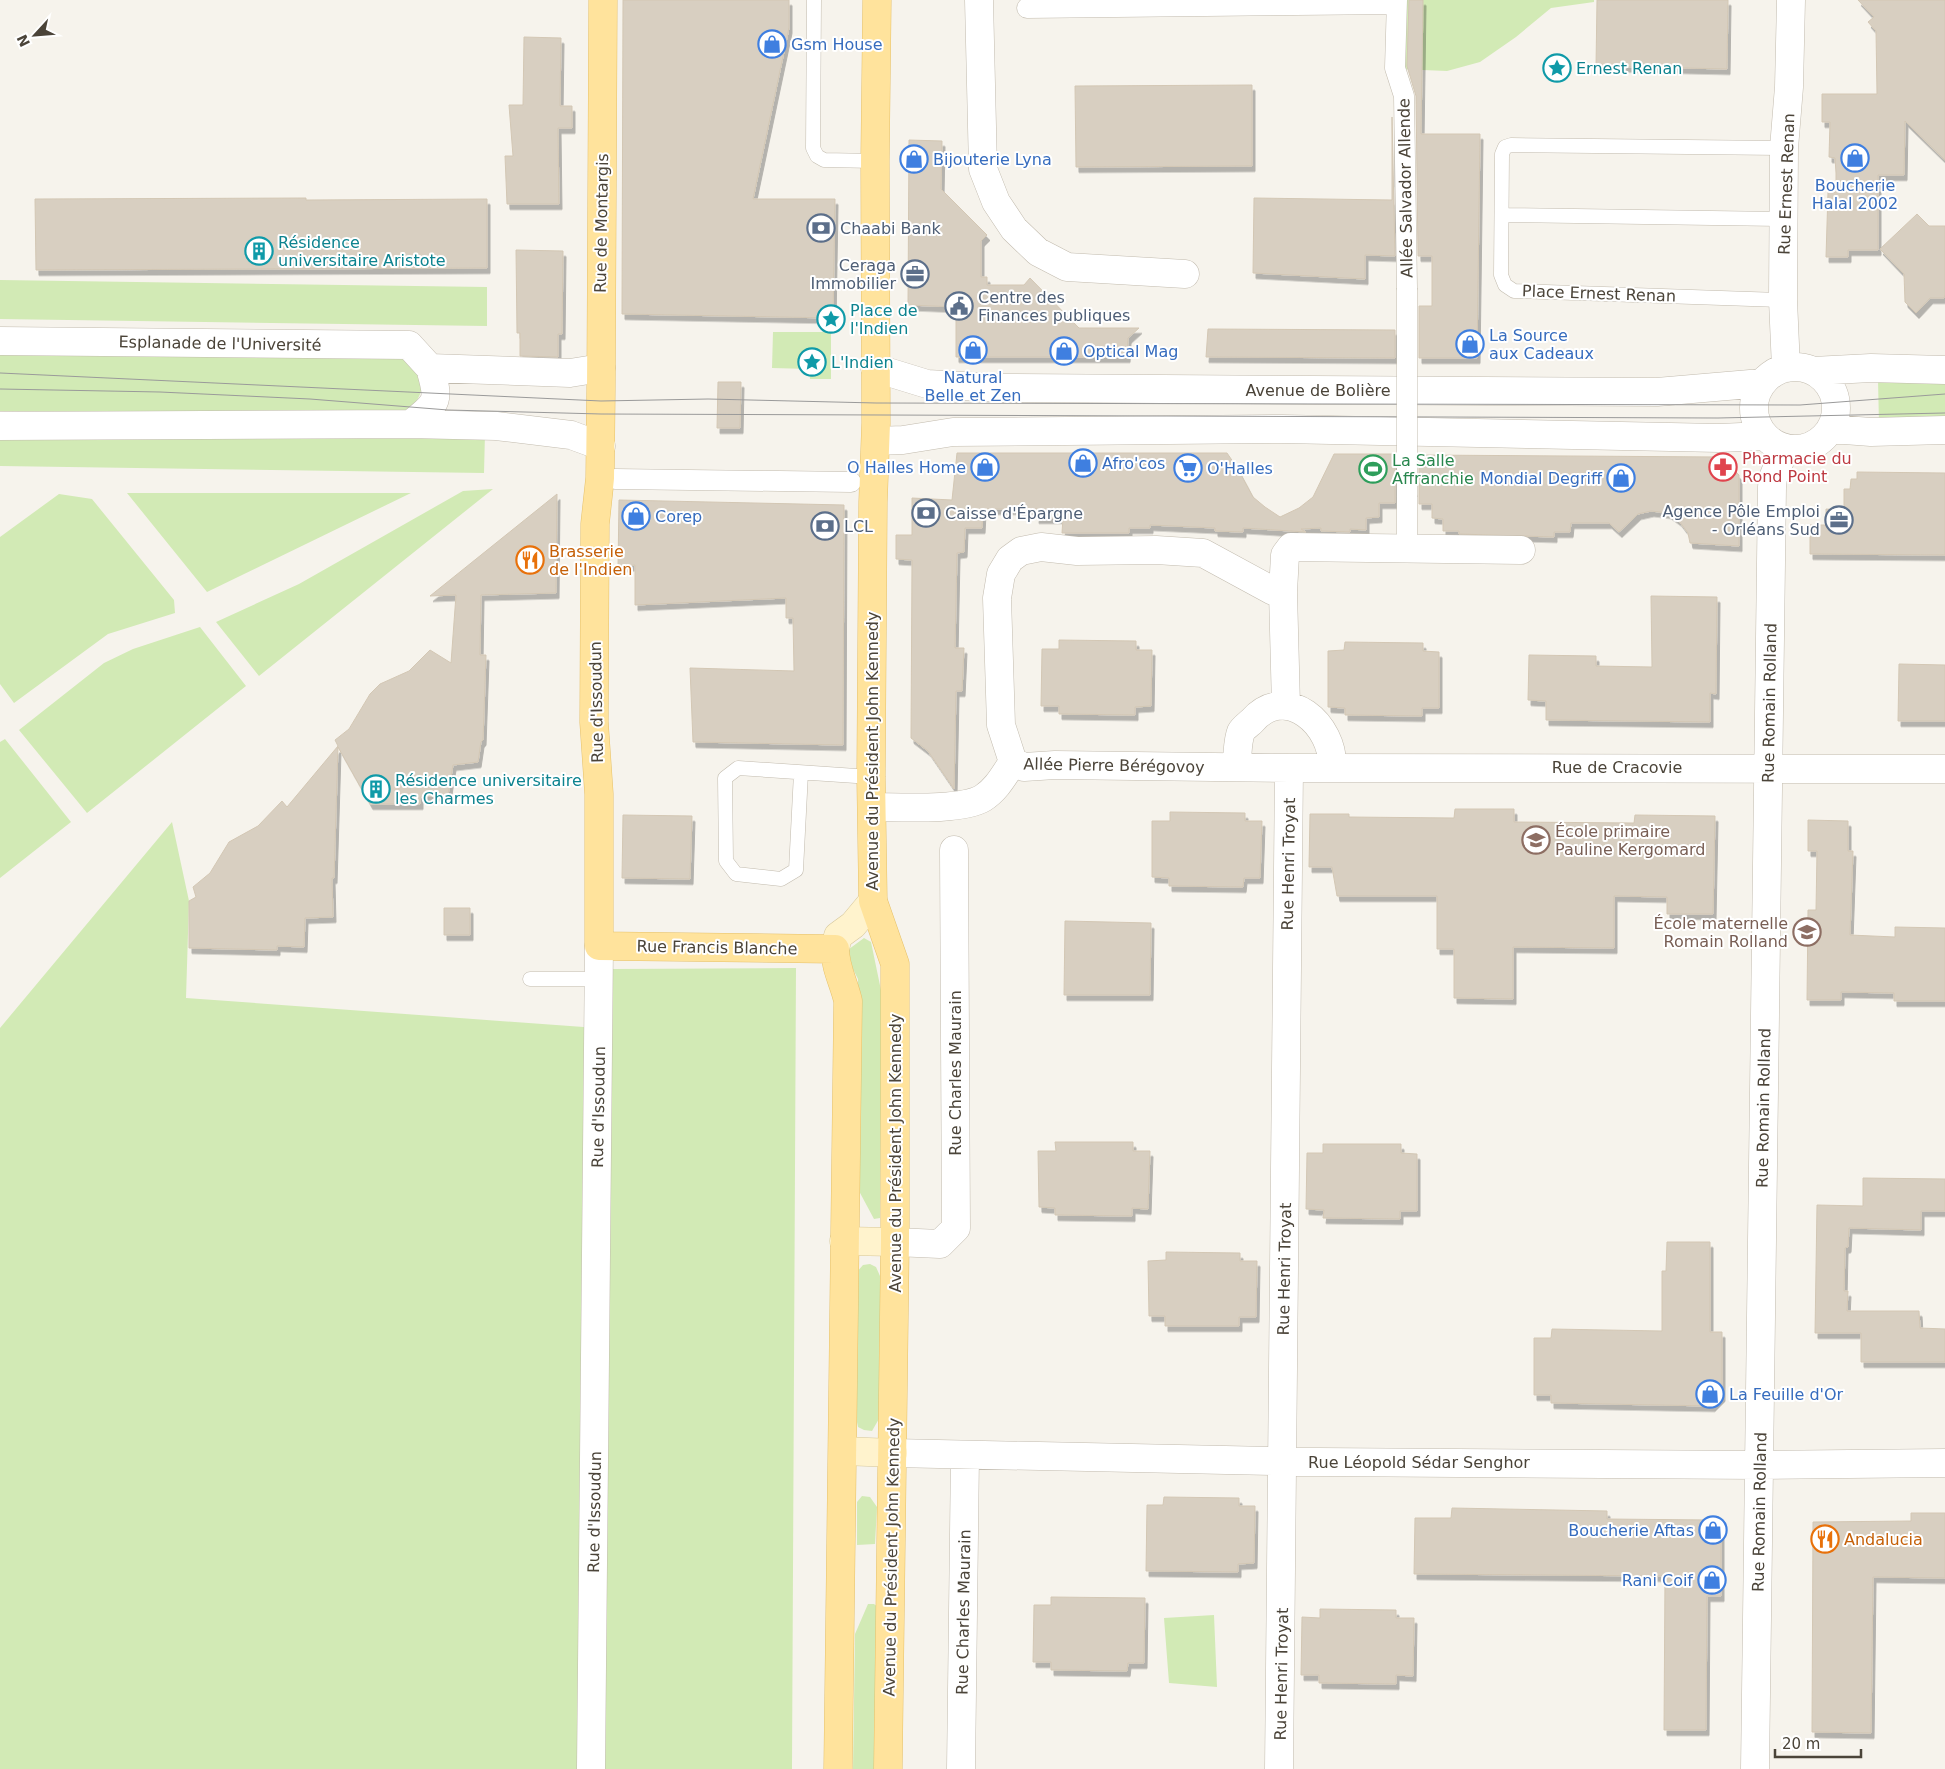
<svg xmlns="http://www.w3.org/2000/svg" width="1945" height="1769" font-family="'DejaVu Sans',sans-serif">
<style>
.green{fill:#d2eab5}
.building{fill:#d8cfc1;stroke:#d3c7b4;filter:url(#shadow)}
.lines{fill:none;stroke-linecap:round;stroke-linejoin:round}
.service-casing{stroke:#c2bbae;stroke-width:15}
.pedestrian-casing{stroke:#c2bbae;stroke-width:21}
.minor-casing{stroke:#c2bbae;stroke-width:29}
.tertiary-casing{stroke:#c2bbae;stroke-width:29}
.secondary-casing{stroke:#d6c79b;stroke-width:29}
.primary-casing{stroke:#e6c16a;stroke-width:29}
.service{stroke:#fff;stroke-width:14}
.pedestrian{stroke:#fff;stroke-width:20}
.minor{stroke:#fff;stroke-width:28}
.tertiary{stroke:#fff;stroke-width:28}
.secondary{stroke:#fff3cd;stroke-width:28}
.primary{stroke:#ffe39c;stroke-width:28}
.tram{stroke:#9a9a9a;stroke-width:1}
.pedestrian-bridge-casing{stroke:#c2bbae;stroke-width:21;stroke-linecap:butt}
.pedestrian-bridge{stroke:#fff;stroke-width:20}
.labels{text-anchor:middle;stroke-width:4;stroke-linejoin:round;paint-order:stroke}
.shop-label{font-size:16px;fill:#366cbe;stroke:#fff;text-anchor:start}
.culture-label{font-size:16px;fill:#0d838f;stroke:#fff;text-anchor:start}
.street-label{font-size:16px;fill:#4b4439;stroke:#fff}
.service-label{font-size:16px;fill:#4e5e75;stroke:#fff;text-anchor:start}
.health-label{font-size:16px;fill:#be3a42;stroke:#fff;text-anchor:start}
.leisure-label{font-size:16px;fill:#27864d;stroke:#fff;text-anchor:start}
.food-label{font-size:16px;fill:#c56008;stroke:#fff;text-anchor:start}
.education-label{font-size:16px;fill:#785e54;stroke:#fff;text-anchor:start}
</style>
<defs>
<filter id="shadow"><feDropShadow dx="3" dy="5.5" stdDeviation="0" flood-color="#0004"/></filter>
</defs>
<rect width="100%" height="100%" fill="#f6f3ec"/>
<path class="green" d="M1399 0H1594V2L1551 8 1516 37 1480 62 1447 71 1398 69Z
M0 280 487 287V326L0 319Z
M773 332H831V379H810L809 369 772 368Z
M0 350 398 355C425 369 430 386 410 410L398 414 0 411Z
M1878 380H1945V420L1879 424Z
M0 427 485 433 484 473 0 466Z
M493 489 259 676 216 622 299 584 463 491Z
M127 493H411L207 592Z
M59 494 92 499 174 600 175 613 108 634 14 703 0 684V537Z
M200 627 246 686 87 813 19 730 104 663 133 649Z
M5 739 71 822 0 878V742Z
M172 822 189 901 186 998 611 1029 613 969 796 968 792 1769H0V1028Z
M864 938 871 942 882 995 880 1218 874 1219 859 1191 858 979 852 967 844 960 845 952Z
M870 1264 876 1267 880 1276V1417L872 1431 864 1430 858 1427 856 1417 855 1274 863 1265Z
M862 1496 870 1497 877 1507 875 1544 857 1545V1502Z
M868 1604H874L878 1607 875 1769H853L855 1634Z
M1214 1615 1217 1687 1169 1683 1164 1618Z"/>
<path class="building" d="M623 0H789V28L753 199H835L833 318 622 314Z
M1409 0H1423L1421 134H1480L1477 358H1419V306H1432V256H1418L1416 96 1407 66Z
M1597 0H1728L1727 69 1596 66Z
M1858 0H1945V160L1905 121 1904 175H1878V250H1848V257H1826L1828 192H1836V173L1835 158 1829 157 1830 122H1822V94H1877L1876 31 1868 22 1874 17Z
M524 37 561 38 560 106H572V128H558L559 204H507L505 156H513L509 105H523Z
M1252 85V166L1076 167 1075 86Z
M1392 117 1395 256 1365 255V279L1253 273 1254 198 1392 200Z
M909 140 942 141 941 189 987 235 981 241V277H987V285H1024L1030 278 1079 328H1139L1128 338 1127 357H956V307L908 305Z
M306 198V200L487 199V268L36 270 35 199Z
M1917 214 1929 226H1945V295L1944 298H1930L1916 313 1905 302 1904 274 1880 249Z
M516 250 563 251 562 334H558V357L520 356V333H517Z
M1208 329 1395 330V358L1206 357Z
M718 382H741L740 428H717Z
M957 453H1227L1238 469 1253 497 1265 507 1280 517 1299 508 1313 497 1334 454H1395V503H1379V517L1366 518V530L1350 529V532L1321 531V528L1301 529 1306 532 1243 528V532L1215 531V528L1150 525V528H1129V533H1062L1063 518H1036L1037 509H983L982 528H965L964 552 957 553 955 648H964L962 691H956L954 789 928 751 911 738 912 560 896 559V535H912V498L952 500Z
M1419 455 1720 457 1739 475V546L1690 543 1688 533 1679 521 1668 513 1651 511 1638 514 1619 532 1609 523H1571L1570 532H1554V537L1459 534V531H1443V519L1432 518V504H1419Z
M1857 472 1945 473V555L1810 554V525H1826V509L1844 510V489H1850L1851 479H1857Z
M557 494 556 593 481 595 480 655H486L483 740 481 742 478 762 453 765 448 795 420 797V804H370L338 747 334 878H332L333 917 305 918 304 947 277 946V950L189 948V901L196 897 193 887 210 873 229 842 258 826 282 801 287 807 338 746 335 740 349 729 370 694 380 684 409 671 430 650 451 663 456 595 430 596Z
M619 500 844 505 843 745 693 742 690 668 794 671 793 618H786V598L635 605V565L618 567Z
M1651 596 1717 597 1716 694 1710 693V722L1546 720V701L1528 700 1529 655 1596 656V666L1652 667Z
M1059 640 1136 641V650H1152L1151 706 1135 707V715L1059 714V706H1041L1042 649H1059Z
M1345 642 1423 643V651L1439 652V708H1422V716L1345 715V708L1328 707V651L1344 650Z
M1899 664 1945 665V721H1898Z
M1455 809H1514V822L1634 823 1635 815 1715 816 1713 914H1667V897L1614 896V948L1513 947V999L1454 998V949H1437V896H1337L1332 867H1309L1310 814H1349V817L1454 818Z
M1170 812 1245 813V821H1262L1260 878H1244L1243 887 1169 886V878L1152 877V821H1170Z
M623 815 692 816 690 879 622 878Z
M1808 820 1848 821V851H1853L1850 935 1895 937V927L1945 928V1001H1894V993L1841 992V1000H1807L1808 910H1816L1817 851H1808Z
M444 908H470V935H444Z
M1065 921 1151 923 1150 995H1064Z
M1055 1142H1133V1151H1150L1148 1209 1132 1208V1216L1055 1215V1208L1039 1207 1038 1151H1056Z
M1323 1144H1401V1153L1417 1154V1211H1400V1219L1323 1218 1324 1210 1306 1209 1307 1153H1323Z
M1863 1178 1945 1179V1211H1921V1230L1849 1228 1848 1247 1845 1248 1844 1291H1848L1847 1311H1919L1920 1328 1945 1329V1362H1861V1333H1815L1817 1205 1863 1206Z
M1667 1242H1710V1332H1722V1396L1712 1406 1551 1403V1395H1534V1338H1551L1552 1329 1662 1331V1271H1666Z
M1166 1252 1240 1253V1261H1257L1256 1317H1239V1326H1165V1316H1149L1148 1261 1166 1260Z
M1164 1497 1239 1498V1506H1255L1254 1563 1238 1564V1572L1146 1571 1147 1505H1163Z
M1452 1508 1607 1511V1519L1712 1520 1721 1530V1596H1707L1706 1730H1664L1665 1576 1414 1574 1415 1518H1451Z
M1911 1513H1945V1578L1873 1577 1871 1733 1812 1732 1813 1522 1911 1521Z
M1051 1597 1145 1598 1144 1663H1128L1127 1671 1051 1670V1662H1033L1034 1605H1051Z
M1320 1609 1396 1610V1618H1414L1413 1676 1396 1675V1684L1319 1683V1675H1301L1302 1617 1320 1618Z"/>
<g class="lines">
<g class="service-casing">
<path id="service" d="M814 0 813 148 817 156 824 160 875 161
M1502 215 1783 219
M1783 300 1514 291 1505 285 1501 275 1502 154 1505 147 1511 145 1784 148
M801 773 796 870 781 879 736 874 726 861 725 778 738 768 871 777
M530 979H599"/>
</g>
<g class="pedestrian-casing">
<path id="pedestrian" d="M1397 0 1395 68 1404 96 1407 288
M1027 8 1396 4
M615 479 851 482
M1407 549V497"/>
</g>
<g class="minor-casing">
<path id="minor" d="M979 0 983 169 996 202 1014 229 1038 252 1067 267 1185 274
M0 341 409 345 430 368 570 373 601 368
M1754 408a41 41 0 1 1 82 0a41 41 0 1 1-82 0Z
M875 368 927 384 999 388 1657 392 1762 383
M1786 368 1783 300 1784 148 1789 87 1791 0
M1813 371 1871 368 1945 370
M411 424C438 402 440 402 430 368
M0 426 411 424 496 426 571 435 601 446
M1831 429 1871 432 1945 430
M876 441 903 440 953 432 1282 429 1719 438 1764 436
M1283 592 1273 591 1203 553 1156 550 1077 551 1041 547 1021 551 1010 559 1001 574 997 598 1001 725 1013 762 1024 767 1055 765 1289 768 1945 769
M1286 706 1283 592 1285 555 1291 547 1521 550
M1236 767C1238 757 1237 742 1241 732 1243 728 1249 724 1252 721 1286 682 1335 725 1332 768
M872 807C898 807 962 811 983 798 997 789 1004 775 1013 762
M895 1242 940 1244 956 1228 954 850
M893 1453 1319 1462 1760 1465 1945 1463
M961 1769 965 1455
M1279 1769 1289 768
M1755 1769 1772 487 1773 478 1785 448"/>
</g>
<g class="tertiary-casing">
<path id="tertiary" d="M591 1769 599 946"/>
</g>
<g class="secondary-casing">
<path id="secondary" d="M835 949 838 936 853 925 873 901
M844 1241 895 1242
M843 1451 893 1453"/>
</g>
<g class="primary-casing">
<path id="primary" d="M603 0 601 390 600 478 595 524 594 722 599 794V946L835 949C835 968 844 983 848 1001L838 1769
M877 0 875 161 876 423 873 502 871 777 873 901 895 964V1242L888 1769"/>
</g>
<use href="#service" class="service"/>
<use href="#pedestrian" class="pedestrian"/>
<use href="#minor" class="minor"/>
<use href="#tertiary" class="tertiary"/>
<use href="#secondary" class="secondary"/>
<use href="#primary" class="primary"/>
<path class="tram" d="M0 373 601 401 708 399 876 403 1800 405 1945 394
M0 389 160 392 310 399 448 410 601 414 1718 418 1945 413"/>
<g class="pedestrian-bridge-casing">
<path id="pedestrian-bridge" d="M1407 497V288"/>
</g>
<use href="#pedestrian-bridge" class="pedestrian-bridge"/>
</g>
<defs>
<g id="shop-ring" transform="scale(1.4375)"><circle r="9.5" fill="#fff" stroke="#3f7fe0" stroke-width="1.5"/><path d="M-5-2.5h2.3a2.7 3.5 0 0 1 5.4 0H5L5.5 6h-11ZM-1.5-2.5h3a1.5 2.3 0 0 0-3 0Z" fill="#3f7fe0"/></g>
<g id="sight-ring" transform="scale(1.4375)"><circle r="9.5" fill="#fff" stroke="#0f9aa8" stroke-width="1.5"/><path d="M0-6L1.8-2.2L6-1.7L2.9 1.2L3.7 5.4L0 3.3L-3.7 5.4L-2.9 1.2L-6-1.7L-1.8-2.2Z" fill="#0f9aa8"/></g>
<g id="bank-ring" transform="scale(1.4375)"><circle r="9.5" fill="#fff" stroke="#5c6f8a" stroke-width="1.5"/><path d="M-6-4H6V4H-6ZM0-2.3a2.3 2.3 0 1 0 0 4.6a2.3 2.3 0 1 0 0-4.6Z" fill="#5c6f8a"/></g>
<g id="building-ring" transform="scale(1.4375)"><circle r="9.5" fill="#fff" stroke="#0f9aa8" stroke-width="1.5"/><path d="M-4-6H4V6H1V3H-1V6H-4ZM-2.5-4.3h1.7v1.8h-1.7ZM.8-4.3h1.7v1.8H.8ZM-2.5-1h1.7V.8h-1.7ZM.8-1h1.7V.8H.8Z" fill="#0f9aa8"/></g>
<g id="office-ring" transform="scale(1.4375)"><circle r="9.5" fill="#fff" stroke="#5c6f8a" stroke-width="1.5"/><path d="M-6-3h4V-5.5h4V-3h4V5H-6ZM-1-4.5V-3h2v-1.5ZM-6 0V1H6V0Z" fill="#5c6f8a"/></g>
<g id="civic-ring" transform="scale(1.4375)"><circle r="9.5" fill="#fff" stroke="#5c6f8a" stroke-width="1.5"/><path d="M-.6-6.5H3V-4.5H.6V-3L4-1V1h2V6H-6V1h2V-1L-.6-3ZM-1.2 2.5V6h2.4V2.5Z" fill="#5c6f8a"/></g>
<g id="pharmacy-ring" transform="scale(1.4375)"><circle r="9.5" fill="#fff" stroke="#e0444e" stroke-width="1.5"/><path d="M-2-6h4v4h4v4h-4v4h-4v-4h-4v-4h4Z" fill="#e0444e"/></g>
<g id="supermarket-ring" transform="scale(1.4375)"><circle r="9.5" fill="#fff" stroke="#3f7fe0" stroke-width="1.5"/><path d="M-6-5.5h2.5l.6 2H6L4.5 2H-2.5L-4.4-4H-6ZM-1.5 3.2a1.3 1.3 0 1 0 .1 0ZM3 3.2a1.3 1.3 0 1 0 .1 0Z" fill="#3f7fe0"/></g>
<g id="stadium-ring" transform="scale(1.4375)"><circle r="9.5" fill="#fff" stroke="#2e9e5b" stroke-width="1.5"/><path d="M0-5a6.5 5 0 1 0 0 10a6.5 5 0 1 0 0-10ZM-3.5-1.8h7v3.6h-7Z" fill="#2e9e5b"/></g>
<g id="restaurant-ring" transform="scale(1.4375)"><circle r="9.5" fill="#fff" stroke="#e8710a" stroke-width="1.5"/><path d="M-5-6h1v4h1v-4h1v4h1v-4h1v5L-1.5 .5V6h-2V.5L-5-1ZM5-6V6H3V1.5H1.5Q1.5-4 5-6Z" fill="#e8710a"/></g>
<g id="school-ring" transform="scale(1.4375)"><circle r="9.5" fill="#fff" stroke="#8d6e63" stroke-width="1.5"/><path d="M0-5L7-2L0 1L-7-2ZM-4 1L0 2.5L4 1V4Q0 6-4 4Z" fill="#8d6e63"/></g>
</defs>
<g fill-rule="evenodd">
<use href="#shop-ring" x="772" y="44"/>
<use href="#sight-ring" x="1557" y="68"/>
<use href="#shop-ring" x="1855" y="158"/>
<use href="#shop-ring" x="914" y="159"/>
<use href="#bank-ring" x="821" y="228"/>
<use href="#building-ring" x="259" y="251"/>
<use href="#office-ring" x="915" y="274"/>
<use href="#civic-ring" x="959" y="306"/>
<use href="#sight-ring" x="831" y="319"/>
<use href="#shop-ring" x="1470" y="344"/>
<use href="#shop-ring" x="973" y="350"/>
<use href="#shop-ring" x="1064" y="351"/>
<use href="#sight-ring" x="812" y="362"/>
<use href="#shop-ring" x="1083" y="463"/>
<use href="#shop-ring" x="985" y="467"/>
<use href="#pharmacy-ring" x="1723" y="467"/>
<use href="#supermarket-ring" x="1188" y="468"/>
<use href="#stadium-ring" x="1373" y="469"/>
<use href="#shop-ring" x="1621" y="478"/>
<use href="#bank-ring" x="926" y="513"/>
<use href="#shop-ring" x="636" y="516"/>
<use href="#office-ring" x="1839" y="520"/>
<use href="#bank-ring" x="825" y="526"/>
<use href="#restaurant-ring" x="530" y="560"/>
<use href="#building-ring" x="376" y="789"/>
<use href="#school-ring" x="1536" y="840"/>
<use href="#school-ring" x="1807" y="932"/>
<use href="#shop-ring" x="1710" y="1394"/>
<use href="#shop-ring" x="1713" y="1530"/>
<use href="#restaurant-ring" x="1825" y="1539"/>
<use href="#shop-ring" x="1712" y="1580"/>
</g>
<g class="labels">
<g class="shop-label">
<text x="791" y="50">Gsm House</text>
<text x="933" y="165">Bijouterie Lyna</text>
<text x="1855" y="191" text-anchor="middle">Boucherie<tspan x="1855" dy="18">Halal 2002</tspan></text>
<text x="1489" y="341">La Source<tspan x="1489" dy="18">aux Cadeaux</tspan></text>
<text x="1083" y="357">Optical Mag</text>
<text x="973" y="383" text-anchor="middle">Natural<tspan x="973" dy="18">Belle et Zen</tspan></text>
<text x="1102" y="469">Afro'cos</text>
<text x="966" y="473" text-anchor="end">O Halles Home</text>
<text x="1207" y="474">O'Halles</text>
<text x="1602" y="484" text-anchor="end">Mondial Degriff</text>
<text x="655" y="522">Corep</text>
<text x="1729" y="1400">La Feuille d'Or</text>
<text x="1694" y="1536" text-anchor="end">Boucherie Aftas</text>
<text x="1693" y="1586" text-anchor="end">Rani Coif</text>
</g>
<g class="culture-label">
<text x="1576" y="74">Ernest Renan</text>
<text x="278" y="248">Résidence<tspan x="278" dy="18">universitaire Aristote</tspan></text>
<text x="850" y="316">Place de<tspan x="850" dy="18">l'Indien</tspan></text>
<text x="831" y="368">L'Indien</text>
<text x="395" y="786">Résidence universitaire<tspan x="395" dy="18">les Charmes</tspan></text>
</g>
<g class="street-label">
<text transform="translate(1786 184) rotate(-88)" y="6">Rue Ernest Renan</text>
<text transform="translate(1405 188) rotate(-91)" y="6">Allée Salvador Allende</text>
<text transform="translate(601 223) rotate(-89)" y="6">Rue de Montargis</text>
<text transform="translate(1599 293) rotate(2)" y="6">Place Ernest Renan</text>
<text transform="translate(220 343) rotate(1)" y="6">Esplanade de l'Université</text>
<text x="1318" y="396">Avenue de Bolière</text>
<text transform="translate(596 702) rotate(-91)" y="6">Rue d'Issoudun</text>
<text transform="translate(1769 703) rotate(-89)" y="6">Rue Romain Rolland</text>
<text transform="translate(872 751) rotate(-90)" y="6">Avenue du Président John Kennedy</text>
<text transform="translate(1114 765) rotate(1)" y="6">Allée Pierre Bérégovoy</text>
<text x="1617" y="773">Rue de Cracovie</text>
<text transform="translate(1288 864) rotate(-89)" y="6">Rue Henri Troyat</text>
<text transform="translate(717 947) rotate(1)" y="6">Rue Francis Blanche</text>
<text transform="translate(955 1073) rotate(-90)" y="6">Rue Charles Maurain</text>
<text transform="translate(598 1107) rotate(-89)" y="6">Rue d'Issoudun</text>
<text transform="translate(1763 1108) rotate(-89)" y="6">Rue Romain Rolland</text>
<text transform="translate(895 1153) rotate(-90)" y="6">Avenue du Président John Kennedy</text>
<text transform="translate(1284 1269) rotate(-89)" y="6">Rue Henri Troyat</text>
<text x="1419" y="1468">Rue Léopold Sédar Senghor</text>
<text transform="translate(594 1512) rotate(-89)" y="6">Rue d'Issoudun</text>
<text transform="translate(1759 1512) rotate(-89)" y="6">Rue Romain Rolland</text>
<text transform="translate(891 1557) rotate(-89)" y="6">Avenue du Président John Kennedy</text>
<text transform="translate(963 1612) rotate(-89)" y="6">Rue Charles Maurain</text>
<text transform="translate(1281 1674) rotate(-89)" y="6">Rue Henri Troyat</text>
</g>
<g class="service-label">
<text x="840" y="234">Chaabi Bank</text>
<text x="896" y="271" text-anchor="end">Ceraga<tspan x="896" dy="18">Immobilier</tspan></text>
<text x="978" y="303">Centre des<tspan x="978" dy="18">Finances publiques</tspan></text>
<text x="1820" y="517" text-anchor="end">Agence Pôle Emploi<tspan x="1820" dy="18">- Orléans Sud</tspan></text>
<text x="945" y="519">Caisse d'Épargne</text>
<text x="844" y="532">LCL</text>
</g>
<g class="health-label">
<text x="1742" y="464">Pharmacie du<tspan x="1742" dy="18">Rond Point</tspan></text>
</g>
<g class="leisure-label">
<text x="1392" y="466">La Salle<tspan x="1392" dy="18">Affranchie</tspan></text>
</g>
<g class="food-label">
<text x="549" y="557">Brasserie<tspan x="549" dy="18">de l'Indien</tspan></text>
<text x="1844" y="1545">Andalucia</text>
</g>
<g class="education-label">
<text x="1555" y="837">École primaire<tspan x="1555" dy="18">Pauline Kergomard</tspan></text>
<text x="1788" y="929" text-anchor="end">École maternelle<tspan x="1788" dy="18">Romain Rolland</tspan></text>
</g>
</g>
<g transform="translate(35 35) rotate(244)" stroke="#ffffff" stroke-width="4" paint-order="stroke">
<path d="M0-4L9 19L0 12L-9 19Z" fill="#4b4439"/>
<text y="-8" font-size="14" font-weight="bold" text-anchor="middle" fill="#4b4439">N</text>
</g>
<path d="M1775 1749v8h86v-8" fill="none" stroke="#4b4439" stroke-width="2.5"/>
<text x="1782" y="1749" font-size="15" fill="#4b4439" stroke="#ffffff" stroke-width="4" paint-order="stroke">20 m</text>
</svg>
